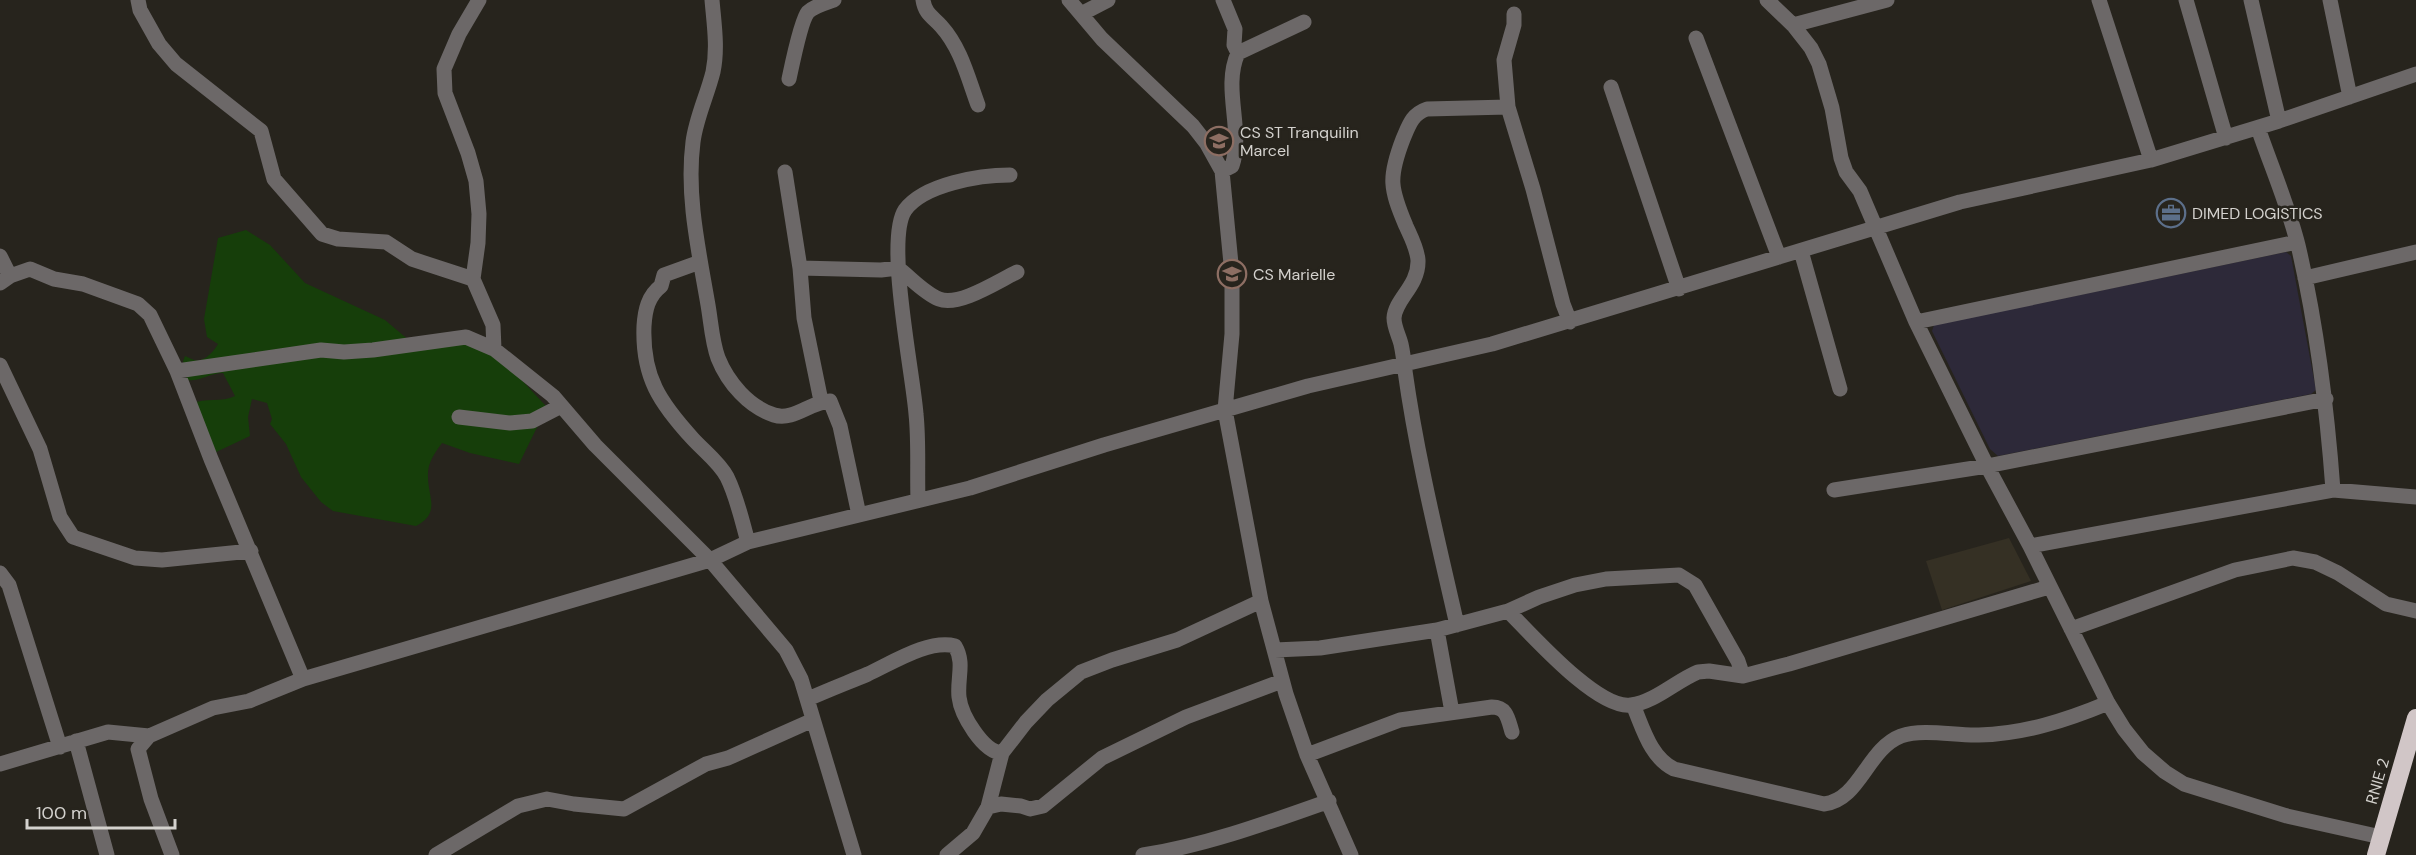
<svg xmlns="http://www.w3.org/2000/svg" width="2416" height="855" font-family="'DM Sans',sans-serif">
<style>
.built{fill:#353024}
.industrial{fill:#2d2939}
.green{fill:#163e0a}
.lines{fill:none;stroke-linecap:round;stroke-linejoin:round}
.minor{stroke:#6c6868;stroke-width:15}
.highway{stroke:#d1c6c7;stroke-width:18}
.labels{text-anchor:middle;stroke-width:5;stroke-linejoin:round;paint-order:stroke}
.poi-label{font-size:16px;fill:#d4d2ce;stroke:#27241d;text-anchor:start}
.street-label{font-size:16px;fill:#d4d2ce;stroke:#27241d}
</style>
<rect width="100%" height="100%" fill="#27241d"/>
<path class="built" d="M2009 538 2031 581 1942 610 1926 561Z"/>
<path class="industrial" d="M2286 252 2291 256 2316 390 2311 394 1998 456 1990 449 1932 331 1934 325Z"/>
<path class="green" d="M246 230 270 245 305 283 385 320 417 347C430 345 446 340 459 340 492 342 525 385 547 407L519 464 470 453 442 443C435 453 427 463 428 477 428 497 441 513 416 526L333 511 321 502 301 477 286 444 270 424 272 419 267 403 252 399 248 417 250 436 212 454 191 404C205 397 222 403 235 396L223 373C210 373 199 382 187 380L183 361 185 356C188 357 191 359 194 360 204 363 214 351 218 344L207 337 204 319 218 238Z"/>
<g class="lines">
<path class="minor" d="M138 0 140 10 159 44 176 64 261 131 274 179 322 234 338 239 386 242 412 259 473 279
M479 0 459 34 444 69 445 93 468 153 476 181 479 214 478 243 473 279 493 325 494 349
M712 0C714 24 718 48 713 72 707 96 696 118 693 142 686 196 699 252 708 305 711 322 712 342 718 358 728 383 749 407 774 415 794 421 810 402 830 401L840 426 859 515
M923 0C925 14 933 17 941 26 961 48 968 78 978 105
M1069 0 1102 39 1193 126 1207 144 1222 171 1232 274V334L1225 410 1261 601 1286 694 1307 755 1351 855
M1223 0 1235 29 1234 45 1238 53
M1767 0 1793 25 1811 48 1819 64 1832 108 1841 158 1846 172 1860 191 1916 322 1987 466 2030 546 2108 703 2124 729 2143 753 2165 772 2184 784 2287 816 2381 837
M2099 0 2151 160
M2186 0 2226 138
M2251 0 2279 121
M2330 0 2350 97
M1081 14 1108 0
M1514 14V25L1504 60 1508 107 1533 189 1563 304 1570 322
M1793 25 1887 0
M1696 38 1779 257
M789 79C792 65 801 20 808 12 814 6 826 3 834 0
M1611 87 1679 289
M2258 128C2271 166 2288 205 2298 245 2317 326 2327 408 2333 490
M1222 171 1232 166C1244 130 1222 88 1238 53L1304 22
M785 172 800 268 804 318 821 401
M1801 251 1840 389
M0 256 10 276
M700 262 664 275 661 286C648 296 645 310 644 326 642 377 660 403 693 439 705 452 719 462 727 477 737 497 742 521 748 542
M800 268 881 270 898 268C911 278 924 293 939 299 959 307 998 281 1017 272
M2305 278 2416 252
M0 283 10 276 30 269 54 279 83 284 138 304 150 315 177 371 211 459 303 679
M1916 322 2297 242
M0 365 40 449 60 517 73 537 135 558 162 560 251 551
M177 371 321 350 344 352 373 350 466 337 494 349 553 396 595 445 710 560 786 650 801 679 854 855
M459 417 510 423 532 421 561 406
M1834 490 1987 466 2326 399
M918 500C917 472 919 442 916 414 913 373 885 240 905 210 924 184 980 175 1010 175
M2030 546 2333 490 2416 497
M0 573 9 585 60 747
M1508 611C1532 635 1598 710 1631 705 1655 702 1676 681 1698 672L1709 671 1743 676 1789 664 2049 587
M1457 625C1438 541 1417 457 1405 371 1404 362 1403 353 1401 344 1399 336 1394 327 1394 318 1395 299 1419 286 1418 260 1417 248 1411 237 1406 226 1390 188 1388 178 1403 139 1409 125 1412 114 1427 109L1508 107
M2071 629 2235 570 2293 558 2315 562 2338 573 2386 604 2416 611
M1437 630 1452 712
M1275 650 1320 648 1437 630 1508 611 1539 597 1575 585 1606 579 1679 575 1695 585 1738 661 1743 676
M808 699C828 690 849 682 868 674 892 663 929 639 955 646 965 663 957 678 959 697 961 715 983 752 1002 753
M1633 705C1643 728 1650 757 1674 769L1824 804C1860 800 1867 749 1901 736 1924 728 1955 736 1979 735 2024 734 2067 720 2108 703
M149 736 138 749 151 799 172 855
M76 741 107 855
M1307 755 1400 720 1492 707C1507 707 1508 719 1512 732
M0 764 108 732 149 736 213 708 249 701 303 679 710 560 748 542 970 488 1104 445 1308 386 1492 344 1960 202 2151 160 2279 121 2416 74
M988 807 1002 753 1026 722 1047 700 1081 672 1112 660 1177 640 1261 601
M436 855 518 806 547 799 574 804 624 809 706 764 728 758 813 720
M947 855 973 833 988 807 1001 804 1021 806 1030 809 1043 806 1102 758 1186 717 1282 681
M1143 855C1207 845 1267 823 1329 801"/>
<path class="highway" d="M2376 855 2416 718"/>
</g>
<defs>
<g id="school-ring" transform="scale(1.5)"><circle r="9.5" fill="#27241d" stroke="#8d6e63" stroke-width="1.5"/><path d="M0-5L7-2L0 1L-7-2ZM-4 1L0 2.5L4 1V4Q0 6-4 4Z" fill="#8d6e63"/></g>
<g id="office-ring" transform="scale(1.5)"><circle r="9.5" fill="#27241d" stroke="#5c6f8a" stroke-width="1.5"/><path d="M-6-3h4V-5.5h4V-3h4V5H-6ZM-1-4.5V-3h2v-1.5ZM-6 0V1H6V0Z" fill="#5c6f8a"/></g>
</defs>
<g fill-rule="evenodd">
<use href="#school-ring" x="1219" y="141"/>
<use href="#office-ring" x="2171" y="213"/>
<use href="#school-ring" x="1232" y="274"/>
</g>
<g class="labels">
<g class="poi-label">
<text x="1240" y="138">CS ST Tranquilin<tspan x="1240" dy="18">Marcel</tspan></text>
<text x="2192" y="219">DIMED LOGISTICS</text>
<text x="1253" y="280">CS Marielle</text>
</g>
<g class="street-label">
<text transform="translate(2377 781) rotate(-74)" y="6">RNIE 2</text>
</g>
</g>
<path d="M27 819v9h148v-9" fill="none" stroke="#d4d2ce" stroke-width="3"/>
<text x="36" y="819" font-size="18" fill="#d4d2ce" stroke="#27241d" stroke-width="4.5" paint-order="stroke">100 m</text>
</svg>
